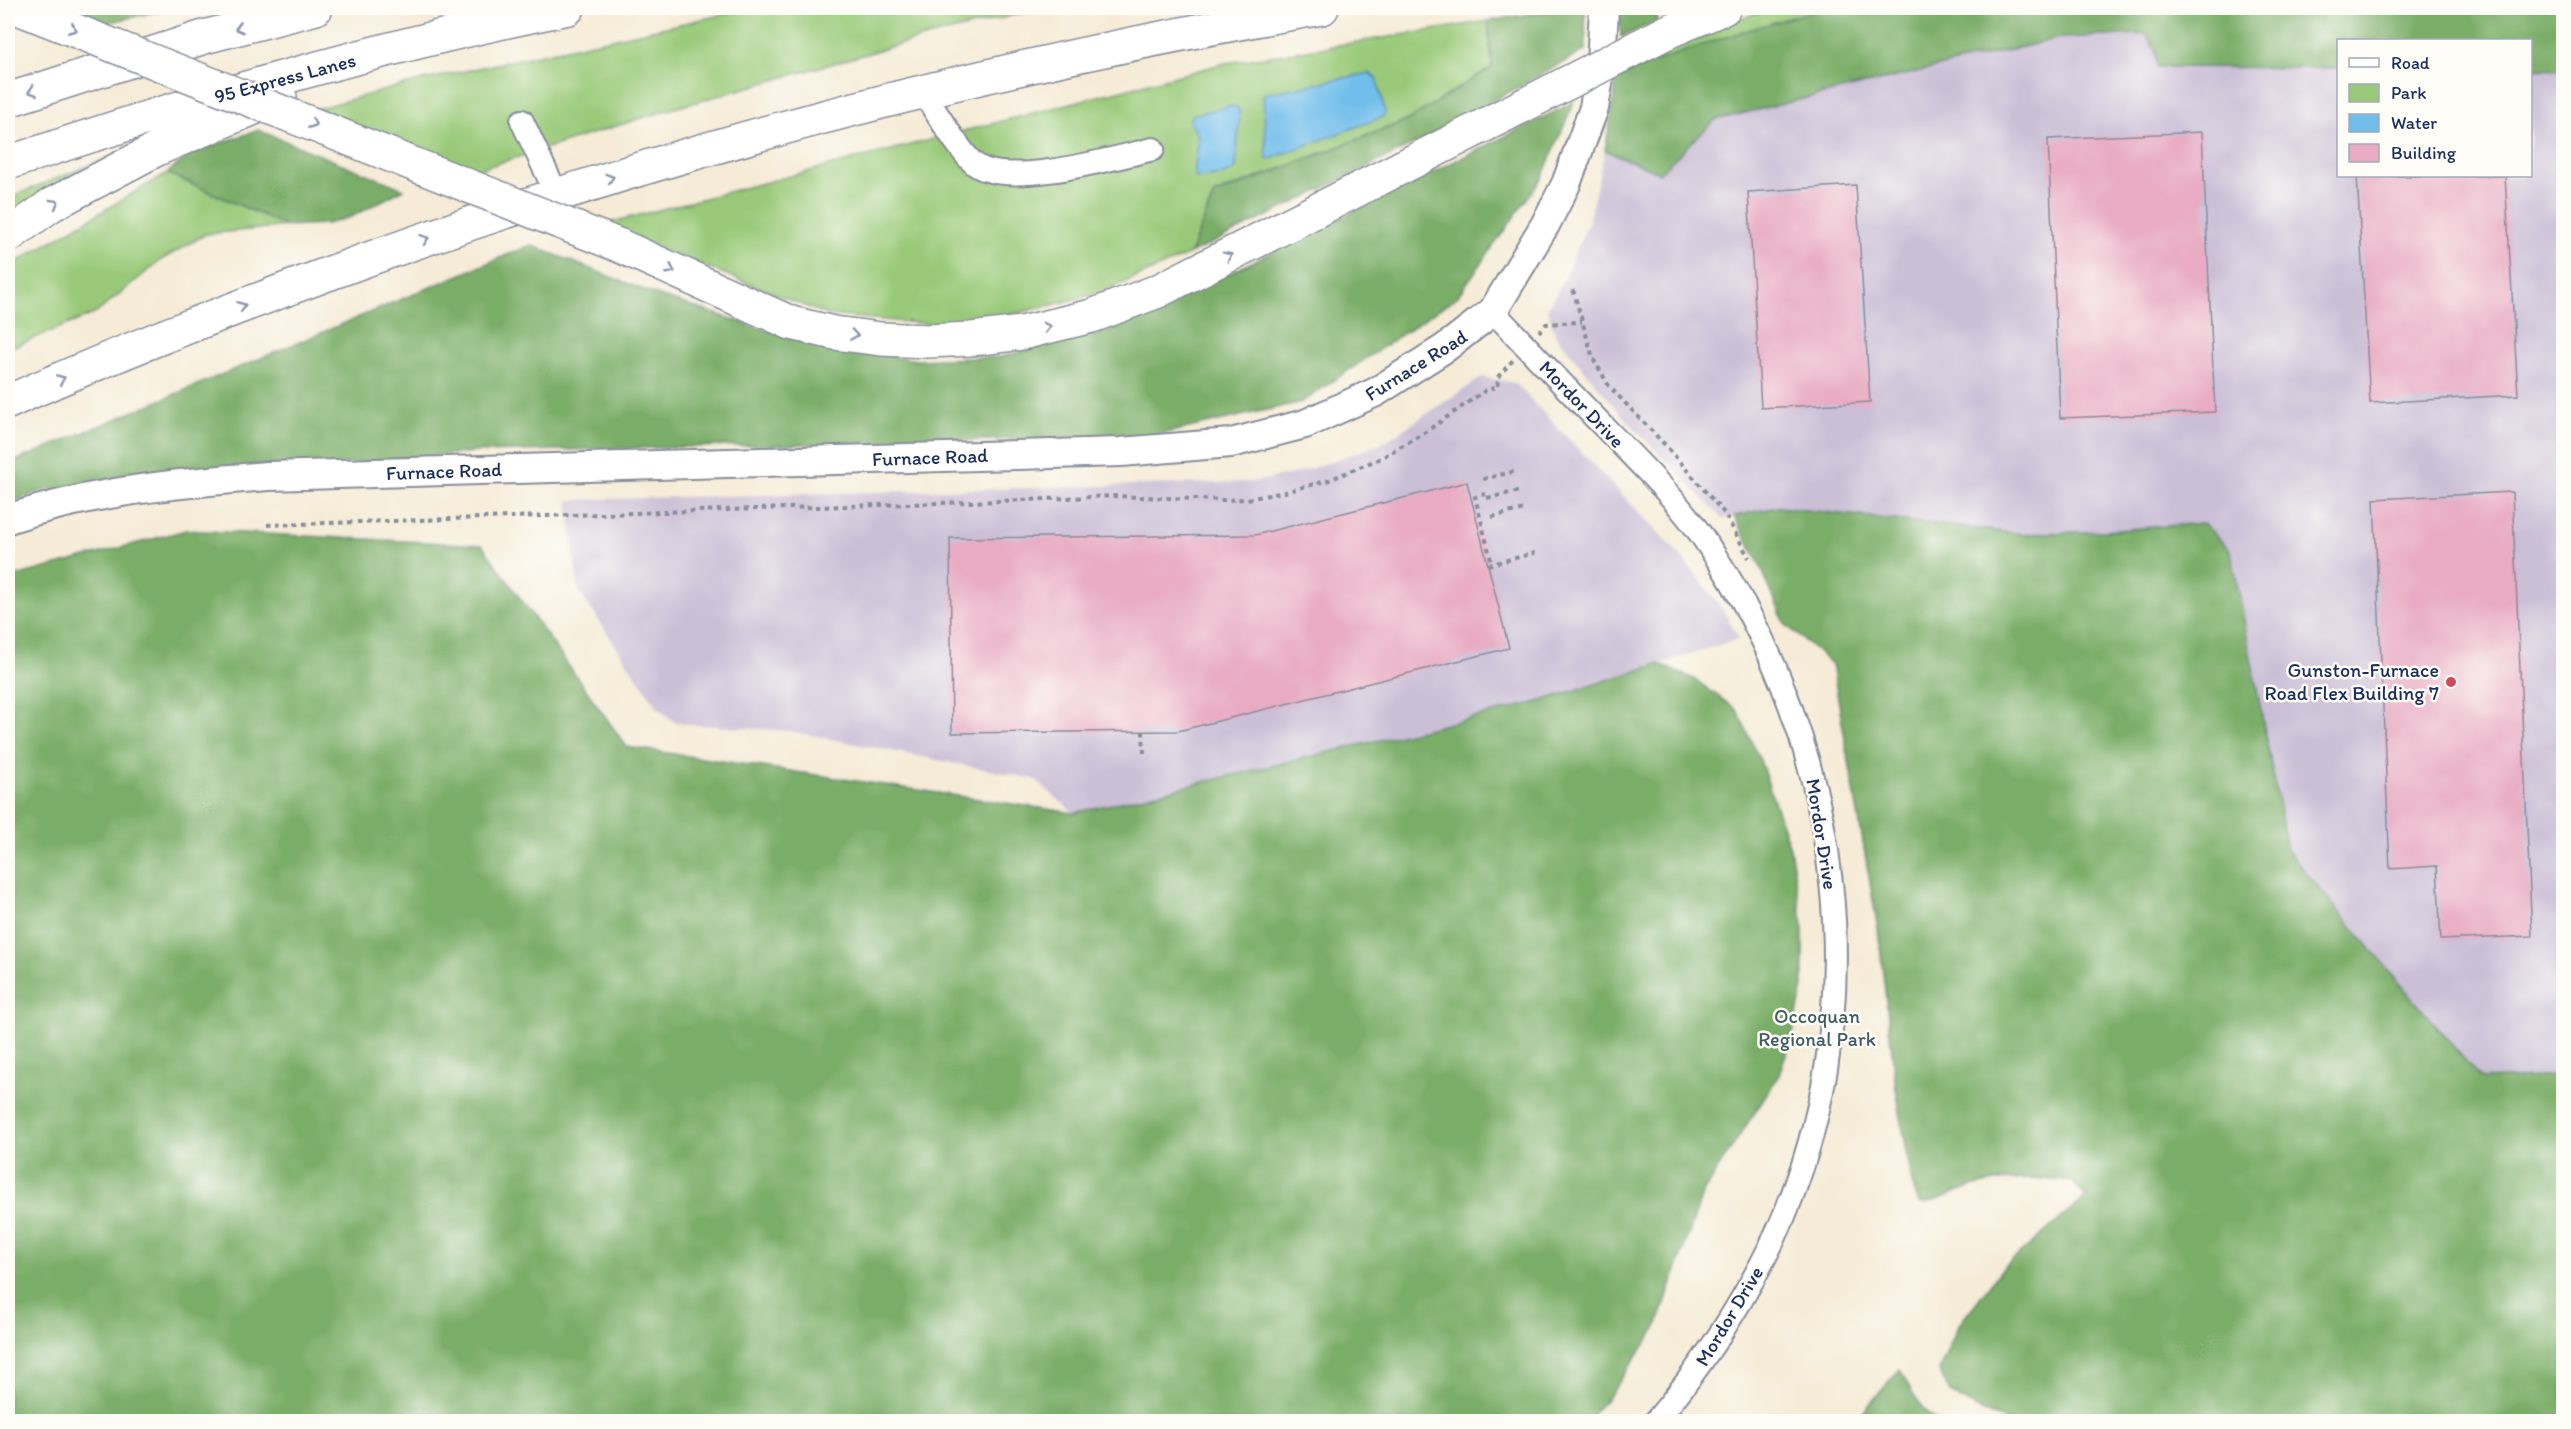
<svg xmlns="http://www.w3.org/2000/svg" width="2571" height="1429" font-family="Itim,sans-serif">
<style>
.industrial{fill:#cbbfd6}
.green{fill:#99c978;stroke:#5a7c6b;stroke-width:1.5}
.forest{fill:#7aad68;stroke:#4a6e63;stroke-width:1.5}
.water{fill:#71beeb;stroke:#4676a4;stroke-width:1.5}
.building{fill:#e8abc3}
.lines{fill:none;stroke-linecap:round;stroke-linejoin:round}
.minor-casing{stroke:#888d9a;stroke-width:26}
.major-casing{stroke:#888d9a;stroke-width:32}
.highway-casing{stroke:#888d9a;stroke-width:36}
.path{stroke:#888d9a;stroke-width:4;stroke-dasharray:4.5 4.5;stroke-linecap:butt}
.minor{stroke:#fff;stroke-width:22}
.major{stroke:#fff;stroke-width:28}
.highway{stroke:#fff;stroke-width:33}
.highway-bridge-casing{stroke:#888d9a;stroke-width:36;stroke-linecap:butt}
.highway-bridge{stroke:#fff;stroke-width:33}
.oneway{stroke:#8d97ae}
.poi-dot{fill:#d1495b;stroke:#fdfcf7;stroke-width:2}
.labels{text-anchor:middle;stroke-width:5;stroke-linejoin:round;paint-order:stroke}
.street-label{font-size:20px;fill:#1b2f5e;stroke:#fdfcf7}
.poi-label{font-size:20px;fill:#1b2f5e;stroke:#fdfcf7;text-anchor:end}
.park-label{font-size:20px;fill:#415d66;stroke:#fdfcf7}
</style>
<rect width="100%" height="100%" fill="#fdfcf7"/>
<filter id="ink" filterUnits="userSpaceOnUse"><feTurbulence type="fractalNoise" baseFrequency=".0167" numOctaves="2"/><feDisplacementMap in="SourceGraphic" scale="12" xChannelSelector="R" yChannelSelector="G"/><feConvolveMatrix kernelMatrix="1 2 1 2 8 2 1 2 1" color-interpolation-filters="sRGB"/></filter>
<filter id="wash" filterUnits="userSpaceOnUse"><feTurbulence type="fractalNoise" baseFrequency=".008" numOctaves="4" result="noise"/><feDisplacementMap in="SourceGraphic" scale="24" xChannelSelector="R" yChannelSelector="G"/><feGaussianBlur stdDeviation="1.35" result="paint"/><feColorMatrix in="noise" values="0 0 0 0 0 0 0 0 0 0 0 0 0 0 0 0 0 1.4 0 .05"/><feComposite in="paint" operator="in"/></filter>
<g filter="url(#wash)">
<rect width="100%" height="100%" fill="#f5ebd6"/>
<path class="industrial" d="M2146 34 2155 49 2158 67 2338 68V176H2530L2531 69 2563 70V1076L2481 1079 2287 850 2231 551 2203 523 2106 531 2024 534 1778 507 1723 519 1625 419 1556 336 1547 309 1564 279 1588 223 1605 150 1659 173 1715 120 2060 38Z
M1483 377 1515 383 1680 555 1722 608 1739 639 1535 703 1074 813 1034 779 790 731 684 724 673 721 658 708 578 590 568 500 1253 482 1301 472 1381 444Z"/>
<path class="green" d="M763 8H1043L919 39 661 112 477 170 304 112 419 81 730 13Z
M1774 8H1827C1755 26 1686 49 1617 77 1668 49 1718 23 1774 8Z
M1488 21 1492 67 1408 120 1214 194 1190 254 1100 293 1023 312 941 325 828 315 601 225 1226 63Z
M127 150 8 221V198Z
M167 173 287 226 206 234 161 260 96 313 8 349V267Z"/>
<path class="forest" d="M58 8H173L107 23Z
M1566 8H1585L1586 50 1418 142 1190 254 1214 195 1408 120 1492 67 1488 21Z
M1618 8H1656L1657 22 1621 37Z
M1827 8H2563V70L2531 69 2530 40H2338V68L2157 67 2155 49 2146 34 2060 38 1715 120 1659 173 1605 150 1617 77C1686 49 1755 26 1827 8Z
M1574 102 1542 178 1457 297 1302 402 1153 436 476 452 41 491 8 504V464L531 245 659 296 821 347 918 360 1000 357 1121 327Z
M258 130 404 189 351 217 326 224 287 226 167 173 192 153Z
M1778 507 2024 534 2106 531 2203 523 2231 551 2287 850 2481 1079 2563 1076V1421L2010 1422 1989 1415 1950 1393 1939 1370 1958 1326 2002 1269 2086 1197 2073 1182C2036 1177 1999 1177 1963 1190 1947 1195 1936 1203 1919 1204L1912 1182 1896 1089 1878 929 1832 664 1785 624 1759 563 1734 516Z
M186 530 482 545 627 747 1074 813 1535 703 1658 664 1694 679 1737 710 1760 760 1790 848 1803 925V987L1793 1033 1779 1075 1703 1192 1657 1327 1613 1391 1587 1421H8V578Z
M1900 1369C1908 1384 1922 1416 1939 1421H1855Z"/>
<path class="water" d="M1369 73 1377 78 1385 113 1383 117 1267 160 1263 94Z
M1230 106 1237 107 1240 112 1236 168C1227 178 1209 176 1196 178 1191 165 1202 148 1197 133 1195 129 1191 126 1189 121L1192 115Z"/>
<g id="blocks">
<path class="building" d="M2202 132 2215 412 2060 418 2048 139Z
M2357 176H2505L2518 395 2370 403Z
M1856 185 1870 402 1761 408 1748 192Z
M1467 482 1509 648 1178 731 952 733 950 538 1255 535Z
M2512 492 2532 936 2441 940 2437 866 2390 869 2374 499Z"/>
</g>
</g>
<g filter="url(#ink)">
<use href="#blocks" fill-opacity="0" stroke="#888d9a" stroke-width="1.5"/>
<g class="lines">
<g class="minor-casing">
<path id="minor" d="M922 91C934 108 962 156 976 165 1009 188 1114 158 1153 149
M522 121 557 195
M1493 311C1532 353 1572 394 1612 435 1646 470 1681 504 1708 545 1845 747 1878 1017 1773 1241 1741 1306 1702 1366 1655 1422"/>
</g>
<g class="major-casing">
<path id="major" d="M8 519C92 491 180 483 268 476L1121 452 1231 443 1305 424 1376 392 1445 348 1493 311 1545 225 1566 184 1594 108 1601 65 1604 8"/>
</g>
<g class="highway-casing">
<path id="highway" d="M1667 32 1724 8
M8 100 204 37 316 8
M8 163C191 101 378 47 568 8
M8 236 51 205 157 149 280 97
M618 245 791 323 834 333 881 339 928 341 971 339 1022 333 1092 316 1158 291 1534 100
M8 402C110 356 216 315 322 276 646 156 981 67 1322 8"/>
</g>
<path class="path" d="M1573 290 1593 358 1609 386 1667 447 1725 514 1749 558
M1539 332 1546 324 1582 322
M1483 479 1516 471
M1486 494 1475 497 1492 564
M1487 498 1520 491
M1492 517 1524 509
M267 525 1001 501 1113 496 1222 500 1247 499 1285 492 1329 480 1381 458 1424 433 1486 390 1498 387 1497 378 1513 360
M1488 565 1535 553
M1143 731 1144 753"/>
<use href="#minor" class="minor"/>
<use href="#major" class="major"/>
<use href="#highway" class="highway"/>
<g class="highway-bridge-casing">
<path id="highway-bridge" d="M18 8 618 245
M1534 100 1667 32"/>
</g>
<use href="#highway-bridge" class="highway-bridge"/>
</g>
<defs><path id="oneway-chevron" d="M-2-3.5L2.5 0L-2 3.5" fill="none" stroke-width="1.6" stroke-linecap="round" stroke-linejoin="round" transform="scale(1.5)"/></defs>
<g class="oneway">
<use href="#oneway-chevron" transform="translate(239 28) rotate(165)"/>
<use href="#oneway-chevron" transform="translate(73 29) rotate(22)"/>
<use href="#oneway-chevron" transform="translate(32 91) rotate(161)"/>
<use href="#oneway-chevron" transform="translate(313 124) rotate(22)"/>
<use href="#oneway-chevron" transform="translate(610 178) rotate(-17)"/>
<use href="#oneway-chevron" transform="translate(55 203) rotate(-30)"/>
<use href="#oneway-chevron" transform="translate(425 239) rotate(-19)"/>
<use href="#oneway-chevron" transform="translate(1228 256) rotate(-27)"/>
<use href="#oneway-chevron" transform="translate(671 270) rotate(25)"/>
<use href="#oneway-chevron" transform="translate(242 306) rotate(-22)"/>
<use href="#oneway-chevron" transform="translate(1047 327) rotate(-13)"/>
<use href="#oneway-chevron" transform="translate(854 335) rotate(8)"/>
<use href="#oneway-chevron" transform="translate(61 379) rotate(-23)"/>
</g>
</g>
<circle class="poi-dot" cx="2451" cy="682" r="6"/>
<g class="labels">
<g class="street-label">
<text transform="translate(285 78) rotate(-15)" y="7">95 Express Lanes</text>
<text transform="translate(1416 365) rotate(-32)" y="7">Furnace Road</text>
<text transform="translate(1582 404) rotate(46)" y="7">Mordor Drive</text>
<text transform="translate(930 457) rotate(-2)" y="7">Furnace Road</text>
<text transform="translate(444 471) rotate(-2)" y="7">Furnace Road</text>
<text transform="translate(1822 834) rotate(81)" y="7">Mordor Drive</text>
<text transform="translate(1729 1316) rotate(-59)" y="7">Mordor Drive</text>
</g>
<g class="poi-label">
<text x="2439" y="677">Gunston-Furnace<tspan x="2439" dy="23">Road Flex Building 7</tspan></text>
</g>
<g class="park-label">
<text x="1817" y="1023">Occoquan<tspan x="1817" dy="23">Regional Park</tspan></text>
</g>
</g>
<rect width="2571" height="1429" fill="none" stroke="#fdfcf7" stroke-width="30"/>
<rect x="2337" y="39" width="195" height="138" fill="#fdfcf7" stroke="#a3aaba" stroke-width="1.5"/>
<rect x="2349" y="58" width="30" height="9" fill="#ffffff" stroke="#a3aaba" stroke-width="1.5"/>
<text x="2391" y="69" font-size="18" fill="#1b2f5e">Road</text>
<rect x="2349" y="84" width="30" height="18" fill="#99c978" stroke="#a3aaba" stroke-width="1.5"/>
<text x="2391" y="99" font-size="18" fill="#1b2f5e">Park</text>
<rect x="2349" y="114" width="30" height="18" fill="#71beeb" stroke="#a3aaba" stroke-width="1.5"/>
<text x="2391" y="129" font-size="18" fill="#1b2f5e">Water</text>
<rect x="2349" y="144" width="30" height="18" fill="#e8abc3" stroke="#a3aaba" stroke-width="1.5"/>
<text x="2391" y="159" font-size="18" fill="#1b2f5e">Building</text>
</svg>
